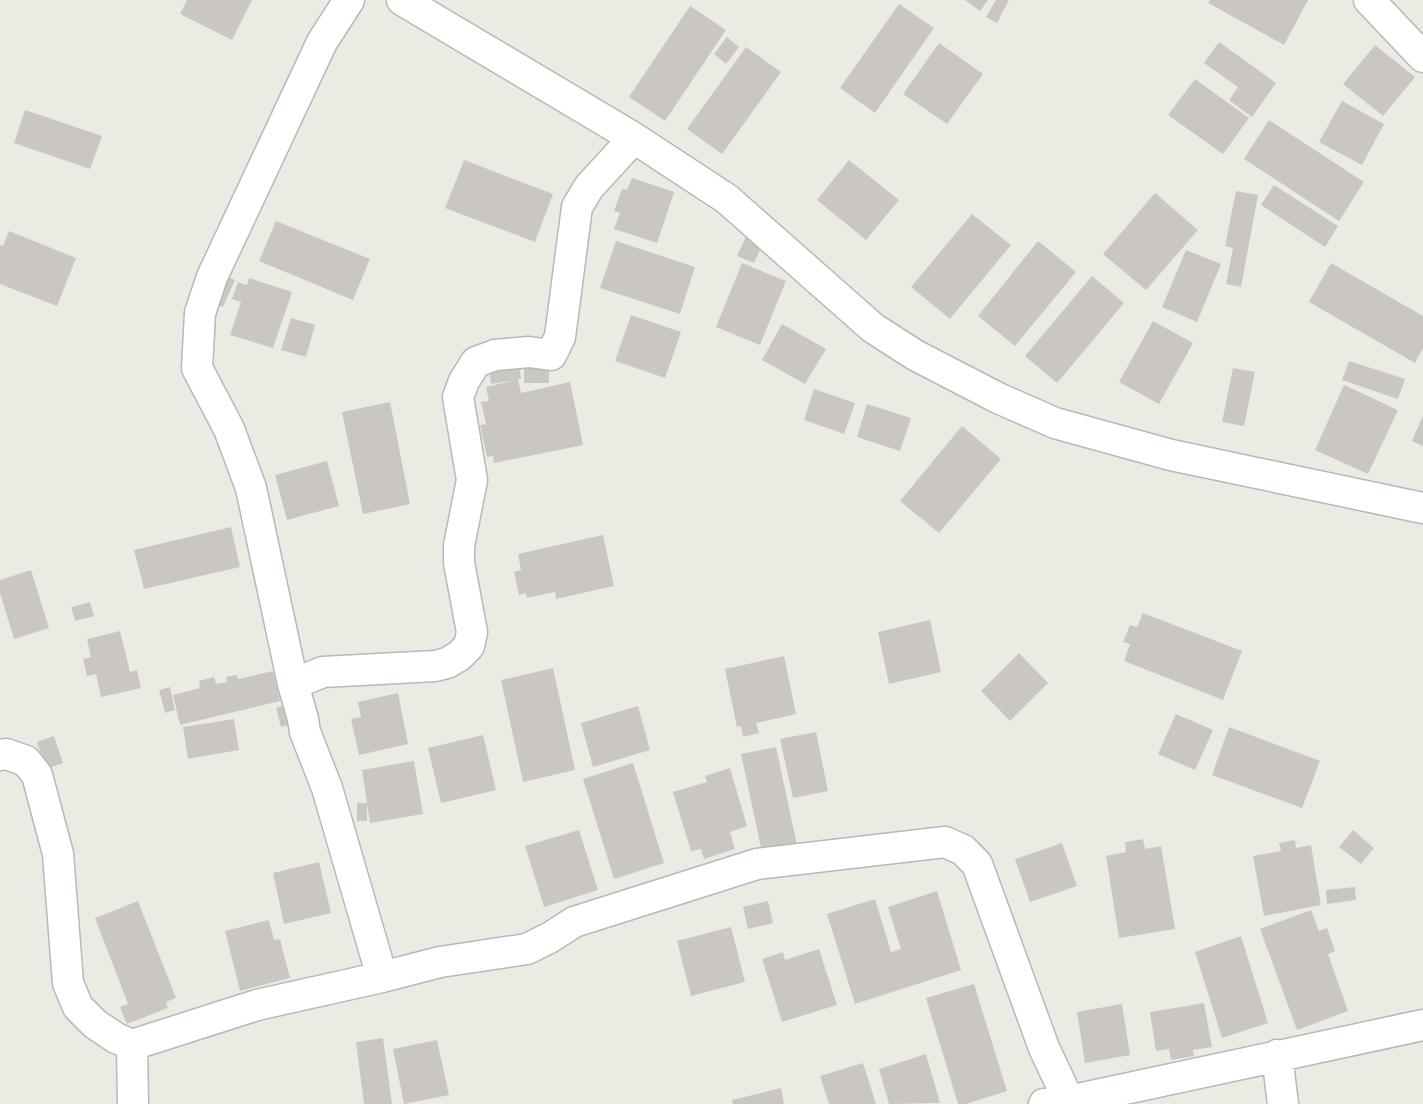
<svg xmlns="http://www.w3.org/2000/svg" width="1423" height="1104" font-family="Karla,sans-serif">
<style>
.building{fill:#cac7c2}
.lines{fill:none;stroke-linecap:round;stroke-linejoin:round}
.minor-casing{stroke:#b5b8bc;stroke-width:33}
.minor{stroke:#fff;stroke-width:30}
</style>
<rect width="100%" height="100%" fill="#ecebe3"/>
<path class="building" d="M187 0H252L232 40 180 14Z
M965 0H988L980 11Z
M996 0H1009L997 23 986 17Z
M1210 0H1308L1284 45 1208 3Z
M899 4 934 28 875 113 840 88Z
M690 6 726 30 665 121 629 97Z
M727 37 739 47 726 64 714 54Z
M1219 42 1276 83 1252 117 1229 100 1238 87 1204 63Z
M939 43 983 74 947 124 903 94Z
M1375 45 1415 77 1383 116 1343 84Z
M746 47 781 72 722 154 687 129Z
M1195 79 1249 118 1223 154 1168 115Z
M1342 101 1384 124 1362 165 1319 142Z
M25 110 102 136 90 169 14 143Z
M1269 120 1364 182 1339 221 1244 159Z
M464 160 553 194 535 242 445 208Z
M849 160 899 200 866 240 817 200Z
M632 178 674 192 657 243 614 229 620 213 614 211 622 189 627 190Z
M1274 185 1338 226 1325 247 1261 205Z
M1236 191 1258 195 1241 287 1226 284 1233 248 1225 246Z
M1155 193 1198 230 1146 290 1103 254Z
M972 214 1011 245 950 319 911 287Z
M276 221 370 259 353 300 259 261Z
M9 231 76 258 57 306 0 284V245L3 246Z
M748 232 765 239 754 263 737 256Z
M616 241 695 267 680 314 600 288Z
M1038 241 1076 272 1015 346 978 316Z
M1186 250 1221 264 1197 322 1162 307Z
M742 263 786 281 760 345 716 327Z
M1331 263 1423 316V348L1415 363 1309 302Z
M219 273 235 280 223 307 207 300Z
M1092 276 1124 303 1057 383 1025 356Z
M249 278 292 292 273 348 230 335 241 302 232 299 238 282 247 285Z
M631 315 681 332 665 378 615 361Z
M291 318 315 325 306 357 281 350Z
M1153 321 1193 343 1159 404 1119 382Z
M782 324 826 349 805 384 762 360Z
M1349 361 1405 379 1398 399 1342 380Z
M519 364 521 379H518L521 393 570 382 583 445 494 463 493 456 487 457 480 425 486 424 481 402 489 401 486 387 516 380 491 384 489 369Z
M524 366H549V383H524Z
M1233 368 1255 372 1244 426 1222 422Z
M1344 385 1398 410 1368 474 1315 450Z
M814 389 855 403 844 434 804 420Z
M390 402 410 504 363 514 342 412Z
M867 404 911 418 900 451 857 437Z
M1423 415V446L1412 441Z
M962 426 1001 459 939 533 900 501Z
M327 461 339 506 287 520 275 475Z
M231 527 240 567 144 589 134 550Z
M603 535 614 586 556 599 555 592 527 598 526 593 519 595 514 572 521 570 518 554Z
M31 570 49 628 14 639 0 593V580Z
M90 602 94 616 75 621 71 607Z
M1143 613 1242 651 1223 700 1124 661 1130 644 1123 642 1130 625 1137 627Z
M930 620 941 672 889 684 878 632Z
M120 631 130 672 137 670 141 688 101 697 96 674 87 676 83 659 91 657 87 639Z
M1019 653 1048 683 1010 721 981 691Z
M784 656 796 714 756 723 759 733 743 737 741 726 737 727 725 669Z
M553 668 575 770 523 782 501 680Z
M273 671 280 701 180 725 173 695 200 688 199 681 214 677 216 684 227 682 226 677 237 675 238 679Z
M170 687 175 710 165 713 159 690Z
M398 693 408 744 359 755 351 719 361 717 358 702Z
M294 702 300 722 281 727 276 708Z
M638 706 650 750 593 767 581 723Z
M1176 714 1213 730 1195 770 1158 754Z
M234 719 239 750 188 759 183 727Z
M1229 727 1320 761 1302 808 1212 775Z
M816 732 828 791 793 798 780 739Z
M483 735 496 790 441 803 428 748Z
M54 736 63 763 46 769 37 742Z
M776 747 798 850 763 857 741 754Z
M414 761 423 814 370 823 362 770Z
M633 763 664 863 614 879 583 779Z
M730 768 747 826 730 832 735 849 704 859 701 849 691 851 673 792 707 782 705 776Z
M357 803H367V821H357Z
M579 830 598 890 544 907 525 846Z
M1353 830 1374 848 1361 864 1339 847Z
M1143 839 1145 849 1161 846 1175 929 1119 938 1106 856 1126 852 1125 842Z
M1295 840 1296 848 1311 845 1321 905 1264 916 1253 856 1281 851 1279 843Z
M1062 843 1077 886 1030 902 1015 859Z
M319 862 331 913 284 924 273 873Z
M1355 887 1356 900 1327 904 1326 890Z
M937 891 961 970 855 1004 827 914 875 899 891 952 901 949 888 907Z
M138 901 176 998 166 1002 168 1008 127 1024 120 1007 128 1004 95 918Z
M768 901 773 923 748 929 743 907Z
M1311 910 1319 931 1327 928 1335 951 1328 954 1348 1011 1297 1030 1260 929Z
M269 920 274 940 280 939 290 978 240 991 225 931Z
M731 927 745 982 691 996 677 941Z
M1241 936 1268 1023 1222 1038 1195 952Z
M819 949 837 1005 782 1022 762 959 783 952 785 960Z
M974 984 1007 1091 966 1104H958L926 998Z
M1204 1003 1212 1047 1193 1050 1194 1056 1171 1060 1169 1049 1156 1051 1150 1012Z
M1122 1004 1130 1055 1085 1063 1077 1012Z
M383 1038 392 1104H364L356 1042Z
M437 1040 449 1095 404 1104 393 1049Z
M926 1054 940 1103 889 1104 879 1069Z
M863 1063 876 1104H829L820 1076Z
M781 1088 784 1104H733L732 1100Z"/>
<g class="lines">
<g class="minor-casing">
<path id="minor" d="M402 0 634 138 727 199 873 328 915 355 998 398 1055 423 1171 455 1423 508
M1369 0 1423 57
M293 684 251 488 229 429 197 368 200 313 212 277 322 42 349 0
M0 755 6 754 26 761 37 775 58 854 68 983 78 1007 95 1024 116 1038 132 1045 257 1005 382 977 440 962 527 949 551 937 574 922 757 864 945 842 963 850 977 864 1044 1048 1069 1101
M382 977 327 788 305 732 303 719 293 684 323 672 435 666 447 663 459 656 469 646 472 632 459 563V546L472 480 458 397 464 381 476 362 495 355 529 352 551 355 560 337 577 207 589 187 634 138
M132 1045 133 1104
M1277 1055 1283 1104
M1044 1104 1069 1101 1423 1025"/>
</g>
<use href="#minor" class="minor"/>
</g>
</svg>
